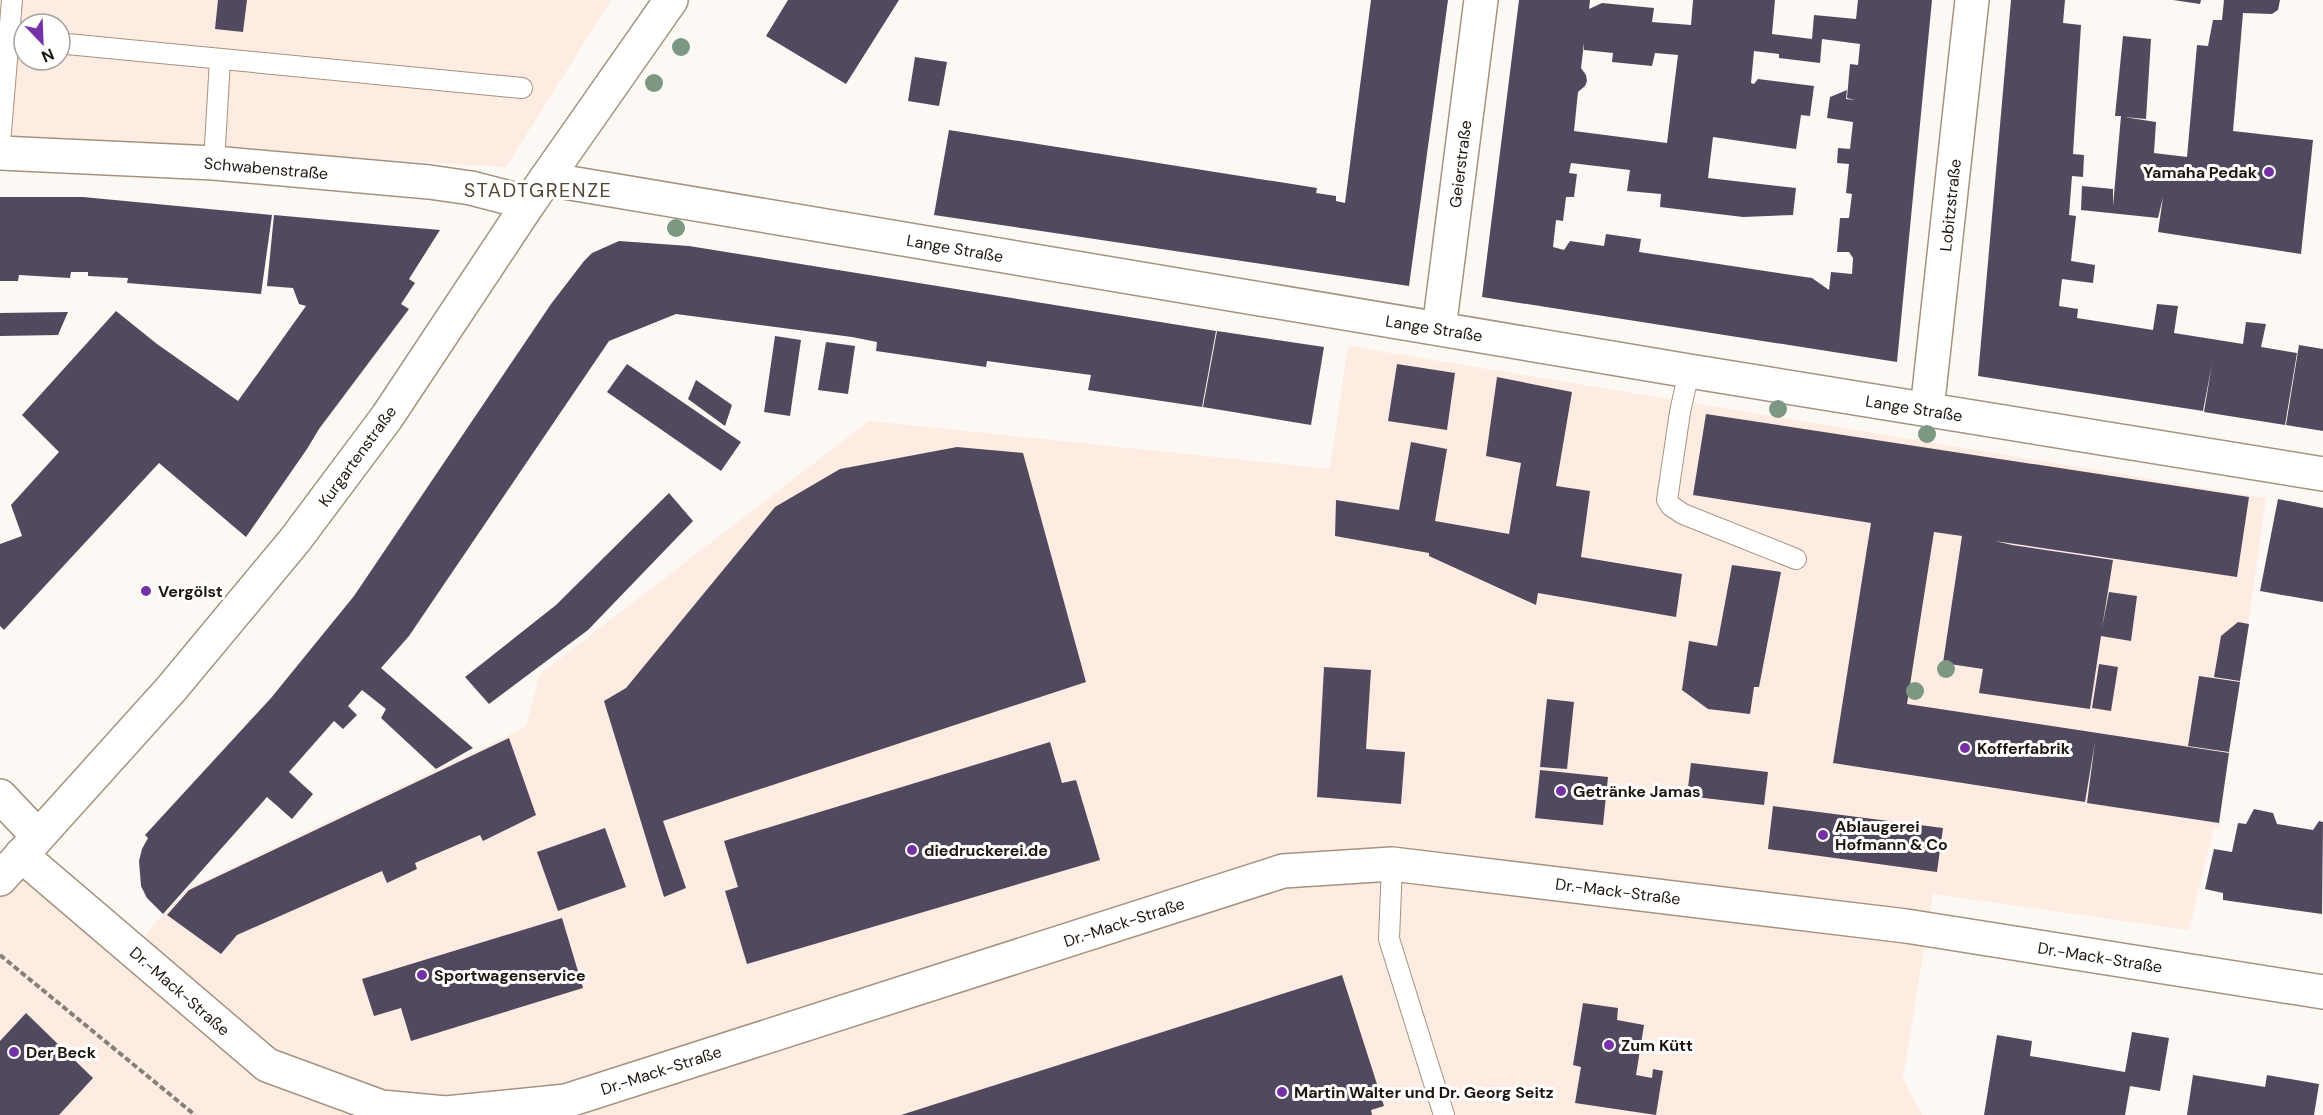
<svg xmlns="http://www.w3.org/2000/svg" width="2323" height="1115" font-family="'DM Sans',sans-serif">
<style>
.industrial{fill:#feebe2;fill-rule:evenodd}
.building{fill:#514a5f;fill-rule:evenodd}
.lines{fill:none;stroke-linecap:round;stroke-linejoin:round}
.service-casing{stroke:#a4937f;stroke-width:22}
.minor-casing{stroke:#a4937f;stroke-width:36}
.tertiary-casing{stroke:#a4937f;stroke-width:36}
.path{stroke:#85807a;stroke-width:4;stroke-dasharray:6 3;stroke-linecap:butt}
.service{stroke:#fff;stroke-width:20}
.minor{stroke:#fff;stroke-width:33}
.tertiary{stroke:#fff;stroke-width:33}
.tree{fill:#7c9883}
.poi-dot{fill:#7532a6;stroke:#fff;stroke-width:2}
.labels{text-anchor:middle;stroke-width:6;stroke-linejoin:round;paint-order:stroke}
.street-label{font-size:16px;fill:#1d170f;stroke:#fff}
.poi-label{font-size:16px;font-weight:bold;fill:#1d170f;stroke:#fff;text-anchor:start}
.quarter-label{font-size:20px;letter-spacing:1.5px;fill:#554634;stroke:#fff}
</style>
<rect width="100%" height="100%" fill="#fcf8f4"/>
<path class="industrial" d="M0 0H611L506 167 0 136ZM24 24H60V60H24Z
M1348 346 2266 498 2219 828 2214 827 2189 930 1933 894 1903 1078 1922 1115H0V851L120 962 187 889 526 727 540 674 869 421 1330 469Z"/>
<path class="building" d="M218 0H247L243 32 215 29Z
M788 0H899L846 84 766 36Z
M1371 0H1448L1409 286 934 215 949 130 1317 188 1316 193 1336 196V201L1345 203Z
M1519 0H1590L1589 9 1602 3 1654 8 1652 22 1691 25 1693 0H1775L1772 34 1812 39 1814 15 1856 19 1858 0H1932L1897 362 1482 297ZM1822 39 1860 44 1858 65 1850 64 1847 98 1855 100 1846 99 1847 90 1830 97 1827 118 1853 122 1850 149 1838 148 1837 163 1849 164 1846 193 1852 194 1849 218H1840L1837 252H1849L1853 258 1852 274 1831 272 1829 290 1812 278 1639 252 1641 239 1606 234 1604 246 1570 241 1564 250 1553 247 1556 220 1563 221 1566 197H1574L1577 174 1569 173 1571 163 1630 170 1627 191 1661 194 1660 207 1743 217 1793 215 1796 188 1708 178 1713 137 1796 149 1801 115 1810 116 1814 86 1758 79 1754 84 1751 83 1754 51 1779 54V58L1820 63ZM1584 43V50L1613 53 1612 62 1652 66 1655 53 1678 55 1667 143 1574 131 1578 92 1585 86 1587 81 1586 75 1581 68Z
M2011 0H2065L2063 23 2081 25 2073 154 2084 155 2083 177 2072 176 2069 215 2076 216 2071 261 2095 265 2093 283 2062 279 2059 306 2078 309 2077 318 2153 330 2157 304 2178 306 2174 333 2243 344 2246 322 2266 324 2261 347 2297 353 2285 425 2204 412 2212 364 2203 411 1978 376Z
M2173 0H2201L2200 4Z
M2224 0H2280L2278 10 2272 14 2243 13 2233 131 2313 140 2301 254 2158 232 2163 197 2158 218 2081 210 2082 186 2113 189V206L2121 116H2115L2123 36 2151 39 2146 119 2124 117 2156 122 2154 153 2187 157 2197 45 2208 46 2213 20H2222Z
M915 57 947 62 939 106 908 101Z
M0 197H83L272 215 261 294 127 283 128 278 88 276V272H71L70 278 19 275 18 281H0Z
M274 215 440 230 409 279 415 283 401 304 409 309 319 429 307 449 246 537 159 463 4 630 0 626V544L22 536 11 505 59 452 22 415 116 311 157 344 238 401 306 306 299 304 293 288 267 286Z
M619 241 689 246 1216 331 1202 407 1088 390 1091 375 987 361 986 367 876 351 877 342 852 337 676 314 609 341 409 636 381 668 473 748 436 769 381 718 386 709 362 690 348 706 357 715 343 729 334 721 289 772 313 794 292 819 267 797 163 914 147 898 141 886 139 861 142 849 148 838 145 835 271 698 354 596 551 304 584 261 592 253Z
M68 312 58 335 0 336V313Z
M1217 331 1324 347 1311 425 1203 407Z
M775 336 801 340 790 416 764 412Z
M826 342 855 346 848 394 818 390Z
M2299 345 2323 349V431L2286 425Z
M627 364 741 442 721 471 607 392Z
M1397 364 1455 373 1447 430 1388 421Z
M1497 377 1572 392 1556 486 1590 491 1581 557 1682 574 1676 617 1538 593 1536 605 1429 556V553L1335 536 1336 500 1399 510 1411 442 1447 449 1435 521 1509 534 1521 463 1486 456Z
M696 380 732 405 725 426 688 399Z
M1706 414 2249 497 2237 577 1995 541 2012 545 2113 560 2102 628 2109 592 2137 596 2131 641 2101 636 2090 709 1979 693 1983 669 1943 663 1962 536 1934 532 1907 704 2229 753 2219 823 2087 803 2095 742 2085 802 1833 763 1871 523 1693 495Z
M957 447 1023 453 1086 682 663 821 686 888 664 897 604 701 626 688 775 507 840 469Z
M669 493 693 521 588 630 489 704 465 677 556 605Z
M2278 499 2323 508V602L2260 591Z
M1732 565 1781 572 1759 687H1754L1750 714 1708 709 1682 690 1689 641 1717 646Z
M2238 622 2249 624 2240 681 2214 677 2221 636Z
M2099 664 2118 667 2111 711 2092 708Z
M1324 667 1371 670 1366 749 1405 752 1401 804 1317 797Z
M2199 676 2240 682 2229 752 2188 746Z
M1547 699 1574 702 1567 769 1540 767Z
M509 738 536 815 483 841 480 835 415 863 417 869 387 883 382 871 237 935 221 954 167 915 189 890Z
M1050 742 1062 783 1076 780 1100 860 747 964 725 891 738 887 724 841Z
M1691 763 1768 772 1764 805 1687 796Z
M1540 770 1608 777 1603 825 1535 818Z
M1773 806 1943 828 1937 872 1768 849Z
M2254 809 2273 813 2277 824 2313 830 2319 821 2323 822 2322 914 2223 900V893L2205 889 2214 849 2232 852 2238 823 2246 824Z
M605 828 626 887 558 911 537 852Z
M562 918 583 988 411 1041 401 1008 374 1016 362 979Z
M1342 975 1384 1106 1371 1110 1372 1115H901Z
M1583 1003 1618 1008 1617 1020 1644 1025 1636 1075 1652 1078 1653 1069 1663 1071 1656 1115 1575 1103 1581 1067 1573 1065Z
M26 1013 93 1078 59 1115H0V1041Z
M2132 1032 2169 1038 2160 1091 2130 1086 2125 1115H1984L1997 1035 2032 1041 2030 1056 2125 1072Z
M2193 1075 2265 1087 2267 1075 2319 1084 2314 1115H2187Z"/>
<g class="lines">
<g class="service-casing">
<path id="service" d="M67 44 522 88
M0 143 12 0
M214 163 220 60
M1689 371 1680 412 1667 500 1671 506 1683 514 1796 559
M1392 864 1389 939 1444 1115"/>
</g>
<g class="minor-casing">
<path id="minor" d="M0 153 214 163 429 182 471 188 529 203
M546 179 1689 371 2323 474
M1439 329 1481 0
M1927 410 1972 0
M0 796 38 836
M21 855 267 1065 381 1107 446 1113 566 1101 1283 871 1392 864 1906 926 2323 992"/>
</g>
<g class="tertiary-casing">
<path id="tertiary" d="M0 879 172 688 295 540 387 417 529 203 671 0"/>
</g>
<path class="path" d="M0 955 195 1115"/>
<use href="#service" class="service"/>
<use href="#minor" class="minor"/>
<use href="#tertiary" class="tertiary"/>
</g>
<g class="tree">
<circle cx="681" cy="47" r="9"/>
<circle cx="654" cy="83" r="9"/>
<circle cx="676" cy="228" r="9"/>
<circle cx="1778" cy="409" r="9"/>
<circle cx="1927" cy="434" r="9"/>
<circle cx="1946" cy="669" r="9"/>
<circle cx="1915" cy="691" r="9"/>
</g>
<g class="poi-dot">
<circle cx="2269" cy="172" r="6"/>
<circle cx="146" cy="591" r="6"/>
<circle cx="1965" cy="748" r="6"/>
<circle cx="1561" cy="791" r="6"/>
<circle cx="1823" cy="835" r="6"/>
<circle cx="912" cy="850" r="6"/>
<circle cx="422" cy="975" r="6"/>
<circle cx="1609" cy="1045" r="6"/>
<circle cx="14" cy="1052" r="6"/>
<circle cx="1282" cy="1092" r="6"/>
</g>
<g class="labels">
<g class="street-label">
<text transform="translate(1460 164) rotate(-83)" y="6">Geierstraße</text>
<text transform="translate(266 168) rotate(5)" y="6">Schwabenstraße</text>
<text transform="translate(1950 205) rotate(-84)" y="6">Lobitzstraße</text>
<text transform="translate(955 248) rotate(10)" y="6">Lange Straße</text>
<text transform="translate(1434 328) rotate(9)" y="6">Lange Straße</text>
<text transform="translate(1914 408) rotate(9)" y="6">Lange Straße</text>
<text transform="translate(357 456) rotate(-54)" y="6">Kurgartenstraße</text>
<text transform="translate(1618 891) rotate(7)" y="6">Dr.-Mack-Straße</text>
<text transform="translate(1124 922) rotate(-18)" y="6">Dr.-Mack-Straße</text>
<text transform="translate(2100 957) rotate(9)" y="6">Dr.-Mack-Straße</text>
<text transform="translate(180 991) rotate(41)" y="6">Dr.-Mack-Straße</text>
<text transform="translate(661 1070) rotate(-18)" y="6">Dr.-Mack-Straße</text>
</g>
<g class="poi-label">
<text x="2257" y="178" text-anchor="end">Yamaha Pedak</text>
<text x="158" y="597">Vergölst</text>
<text x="1977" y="754">Kofferfabrik</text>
<text x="1573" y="797">Getränke Jamas</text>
<text x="1835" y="832">Ablaugerei<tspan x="1835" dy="18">Hofmann &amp; Co</tspan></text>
<text x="924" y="856">diedruckerei.de</text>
<text x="434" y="981">Sportwagenservice</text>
<text x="1621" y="1051">Zum Kütt</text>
<text x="26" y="1058">Der Beck</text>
<text x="1294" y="1098">Martin Walter und Dr. Georg Seitz</text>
</g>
<g class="quarter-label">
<text x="538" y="197">STADTGRENZE</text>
</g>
</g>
<g transform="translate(42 42) rotate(157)"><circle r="28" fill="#ffffff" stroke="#a5a29f" stroke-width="1.5"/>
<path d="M0-4.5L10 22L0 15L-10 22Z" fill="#7532a6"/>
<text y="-9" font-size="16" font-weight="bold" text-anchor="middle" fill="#1d170f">N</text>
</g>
</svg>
